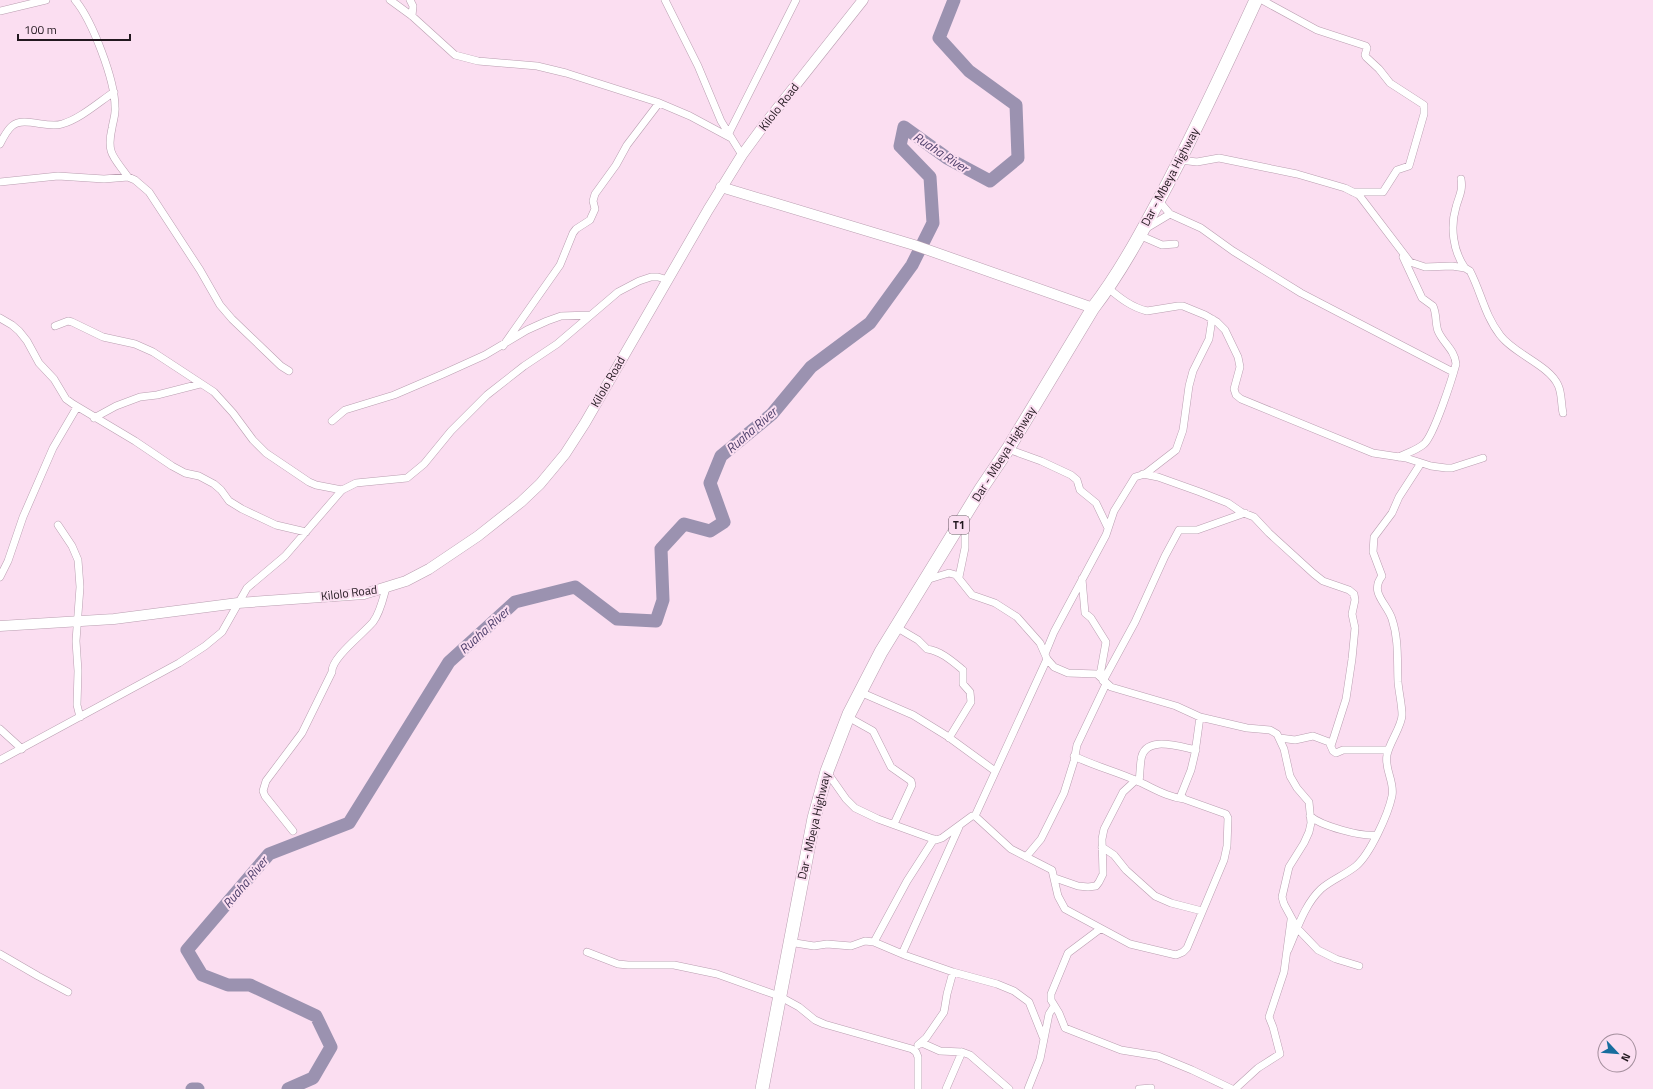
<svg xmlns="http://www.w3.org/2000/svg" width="1653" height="1089" font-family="'Titillium Web',sans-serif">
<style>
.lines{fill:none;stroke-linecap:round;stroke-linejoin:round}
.river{stroke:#9b92b0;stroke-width:13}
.street-casing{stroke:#b99eb0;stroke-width:8}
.secondary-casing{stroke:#b99eb0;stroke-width:11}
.highway-casing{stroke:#b99eb0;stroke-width:14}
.street{stroke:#fff;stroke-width:7}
.secondary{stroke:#fff;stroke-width:10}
.highway{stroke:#fff;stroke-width:13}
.labels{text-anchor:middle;stroke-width:4;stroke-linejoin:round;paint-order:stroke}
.shield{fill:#fbdef1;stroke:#63535e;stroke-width:1}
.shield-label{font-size:11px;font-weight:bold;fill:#22181f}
.street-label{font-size:12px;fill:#22181f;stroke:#fbdef1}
.water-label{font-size:13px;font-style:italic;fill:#4f406c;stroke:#fbdef1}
</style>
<rect width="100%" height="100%" fill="#fbdef1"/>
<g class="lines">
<path class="river" d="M192 1089H198
M288 1089 313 1078 331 1047 316 1016 250 985H228L202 975 187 950 269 854 349 823 449 662 515 602 575 587 617 619 656 621 663 600 661 549 684 524 710 531 724 522 710 483 721 456 772 414 811 367 870 323 912 265 933 223 930 177 900 146 904 127 947 158 990 181 1018 158 1016 105 969 71 939 38 954 0"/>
<g class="street-casing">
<path id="street" d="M75 0C92 20 115 80 115 107 116 114 113 121 112 128 106 154 114 157 128 177
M390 0 412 16 455 55 478 61 537 66 566 73 657 102 690 116 731 138
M410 0 413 6 412 16
M665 0 698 66 721 121 742 155
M1262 0 1317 30 1366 46 1367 48 1365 55 1366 57 1379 69 1390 83 1424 105V114L1409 166 1397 170 1383 192H1353
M0 11 46 0
M729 133 796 0
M0 144C3 138 7 130 12 126 24 116 47 129 62 124 80 119 99 102 114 92
M1180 160 1197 162 1219 158 1297 174 1345 188 1359 195 1410 262 1425 267 1452 266 1465 268 1470 271C1481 292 1485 316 1500 335 1514 354 1549 365 1558 385 1562 393 1561 404 1563 413
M1461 179C1463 191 1459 196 1456 207 1450 227 1453 251 1465 268
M0 182 58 176 104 179 128 177 135 180 149 192 200 270 220 305 232 319 281 366 289 371
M1159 201 1170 214 1201 228 1233 251 1301 293 1453 372
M1145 229 1170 214
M1139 235 1162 245 1175 244
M1108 288C1120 298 1131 307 1147 311L1178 306H1183L1205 315 1217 322 1225 330 1238 357 1240 367 1234 389 1236 395 1241 399 1373 453 1406 458 1431 466 1446 468H1452L1483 458
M0 318 12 325 19 331 27 341 39 363 54 379 66 399 73 404 135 441 172 466 185 473 199 476 214 484 221 490 229 501 242 509 276 525 306 532
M55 326 68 321 72 322 103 337 135 344 153 352 214 392 233 413 253 440 266 453 309 482 316 485 342 490
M503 346 560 265 573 233 576 229 590 220 595 209 593 201 595 194 616 165 627 145 659 103
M94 418 116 406 140 397 157 395 200 384
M332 421 345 410 394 395 443 374 485 355 527 330 547 321 561 316 590 315
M1008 449 1041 461 1071 475 1077 480 1080 490 1096 503 1108 528
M1399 457C1407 453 1417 450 1424 444 1434 435 1452 379 1456 364 1455 350 1443 343 1438 331 1435 323 1437 314 1433 306L1422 298 1403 257
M1143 474 1158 477 1200 492 1228 503 1241 512 1254 517 1269 533 1314 574 1323 581 1349 590 1354 594 1355 600 1352 614 1355 628 1352 659 1346 699 1331 746
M58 525 72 546 78 560 80 587 76 641 78 671 77 705 80 717
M0 577 8 561 23 517 53 448 77 407
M959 577 965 548V518
M1082 579 1085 613 1091 618 1106 642 1100 675
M926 580 949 573 956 575 972 595 995 603 1017 617 1040 643 1047 659 1054 667 1068 673 1097 674 1111 687 1176 706 1200 717 1247 728 1270 730 1277 734 1284 749 1290 776 1297 788 1309 802 1311 823 1309 832 1304 843 1289 867 1282 897 1284 904 1297 928 1318 950 1336 959 1359 966
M896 627 918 640 927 649C941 651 952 661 963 670V684L970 692 971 702 949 738
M1045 654 1054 632 1106 535 1114 511 1135 477 1145 474 1176 450 1183 430 1189 386 1193 371 1209 339 1212 319
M1103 681 1135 622 1165 556 1179 530H1197L1245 513
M860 692 913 715 947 736 995 771
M848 717 873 731 891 767 911 781 912 785 894 824
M0 729 22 749
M1280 738 1295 740 1313 736 1329 742 1333 751 1336 753 1343 750H1388
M1074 756C1094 766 1115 771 1135 780 1152 787 1166 797 1184 799
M0 760 179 663 205 646 222 632 247 588 285 556 342 490 356 483 407 478 424 464 451 431 487 395 524 366 557 344 618 292 639 281 651 277H658L668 280
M827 772 846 799 855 808 878 819 936 840 942 838 972 816H975L1011 849 1052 870 1058 896 1065 909 1130 944 1176 955 1183 952 1187 948 1224 860 1227 846 1228 818 1226 814 1184 799 1181 795 1191 770 1195 753 1200 717
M1139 782C1140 774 1140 767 1141 760 1144 734 1180 747 1196 750
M975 816 1047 659
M1310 816C1321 826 1362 837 1376 835
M293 831 265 796 263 791 266 781 302 733 332 672C331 658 363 634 373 622 380 613 383 599 386 588
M1102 847 1114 855 1126 870 1155 896 1171 903 1202 911
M1026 857 1041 839 1064 793 1074 761 1077 745 1106 684
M1055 878 1078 886 1088 887 1096 886 1099 882 1103 874 1102 839 1104 829 1123 792 1136 780
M1100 929 1068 953 1051 994V1000L1059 1013 1065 1028 1121 1050 1158 1056 1192 1070 1232 1089
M789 942 814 946 827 944 851 946 865 941 874 942 907 956 953 972 997 984 1014 991 1029 1002 1043 1037
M874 942 907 881 934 839
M1288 950C1297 930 1304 905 1321 889 1331 880 1345 875 1356 866 1370 854 1388 815 1392 796 1395 782 1384 769 1387 755 1389 743 1402 726 1402 715 1402 705 1399 693 1398 682 1397 661 1399 640 1392 619 1387 603 1369 593 1382 576L1373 552 1374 537 1392 513 1399 497 1421 463
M587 952 618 964 628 965H674L717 974 779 996 799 1007 815 1020 824 1024 912 1049 916 1052 918 1057V1089
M0 954 38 976 68 992
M902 954 959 827
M922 1043 940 1051 962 1052 970 1055 1009 1089
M918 1045 926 1038 944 1012 947 994 953 972
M946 1089 962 1052
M1028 1089 1040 1059 1049 1014 1054 1006
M1139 1089 1151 1088
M1235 1089 1258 1068 1280 1054 1273 1027 1269 1017 1284 972 1291 920"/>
</g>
<g class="secondary-casing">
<path id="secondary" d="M721 187 914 245 1093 308
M0 626 114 619 238 603 364 594 406 581 429 569 478 536 521 502 540 484 565 454 585 423 708 210 742 155 764 125 863 0"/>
</g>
<g class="highway-casing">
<path id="highway" d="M762 1089 814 818 827 771 849 714 881 652 981 489 1008 449 1093 308C1123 269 1146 224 1169 181 1200 121 1228 61 1256 0"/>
</g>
<use href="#street" class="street"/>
<use href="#secondary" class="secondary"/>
<use href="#highway" class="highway"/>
</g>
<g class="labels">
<rect class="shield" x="949" y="516" width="20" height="18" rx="3"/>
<g class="shield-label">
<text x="959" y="529">T1</text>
</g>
<g class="street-label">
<text transform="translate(779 107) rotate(-52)" y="4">Kilolo Road</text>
<text transform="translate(1170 177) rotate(-62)" y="4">Dar - Mbeya Highway</text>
<text transform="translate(608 382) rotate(-60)" y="4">Kilolo Road</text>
<text transform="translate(1004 454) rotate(-58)" y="4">Dar - Mbeya Highway</text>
<text transform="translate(349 593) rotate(-7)" y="4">Kilolo Road</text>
<text transform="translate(814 826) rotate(-77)" y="4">Dar - Mbeya Highway</text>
</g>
<g class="water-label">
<text transform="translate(941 152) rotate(33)" y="5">Ruaha River</text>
<text transform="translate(751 430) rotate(-41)" y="5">Ruaha River</text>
<text transform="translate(484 630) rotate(-42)" y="5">Ruaha River</text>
<text transform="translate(245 882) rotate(-50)" y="5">Ruaha River</text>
</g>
</g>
<g transform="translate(1617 1053) rotate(116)"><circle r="19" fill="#fbdef1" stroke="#a48f9d"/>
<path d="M0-3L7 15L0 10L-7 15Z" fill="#176d9e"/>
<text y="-6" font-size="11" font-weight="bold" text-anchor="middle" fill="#22181f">N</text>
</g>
<path d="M18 34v6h112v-6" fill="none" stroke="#22181f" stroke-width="2"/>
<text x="24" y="34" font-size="12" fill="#22181f" stroke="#fbdef1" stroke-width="3" paint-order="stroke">100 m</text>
</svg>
